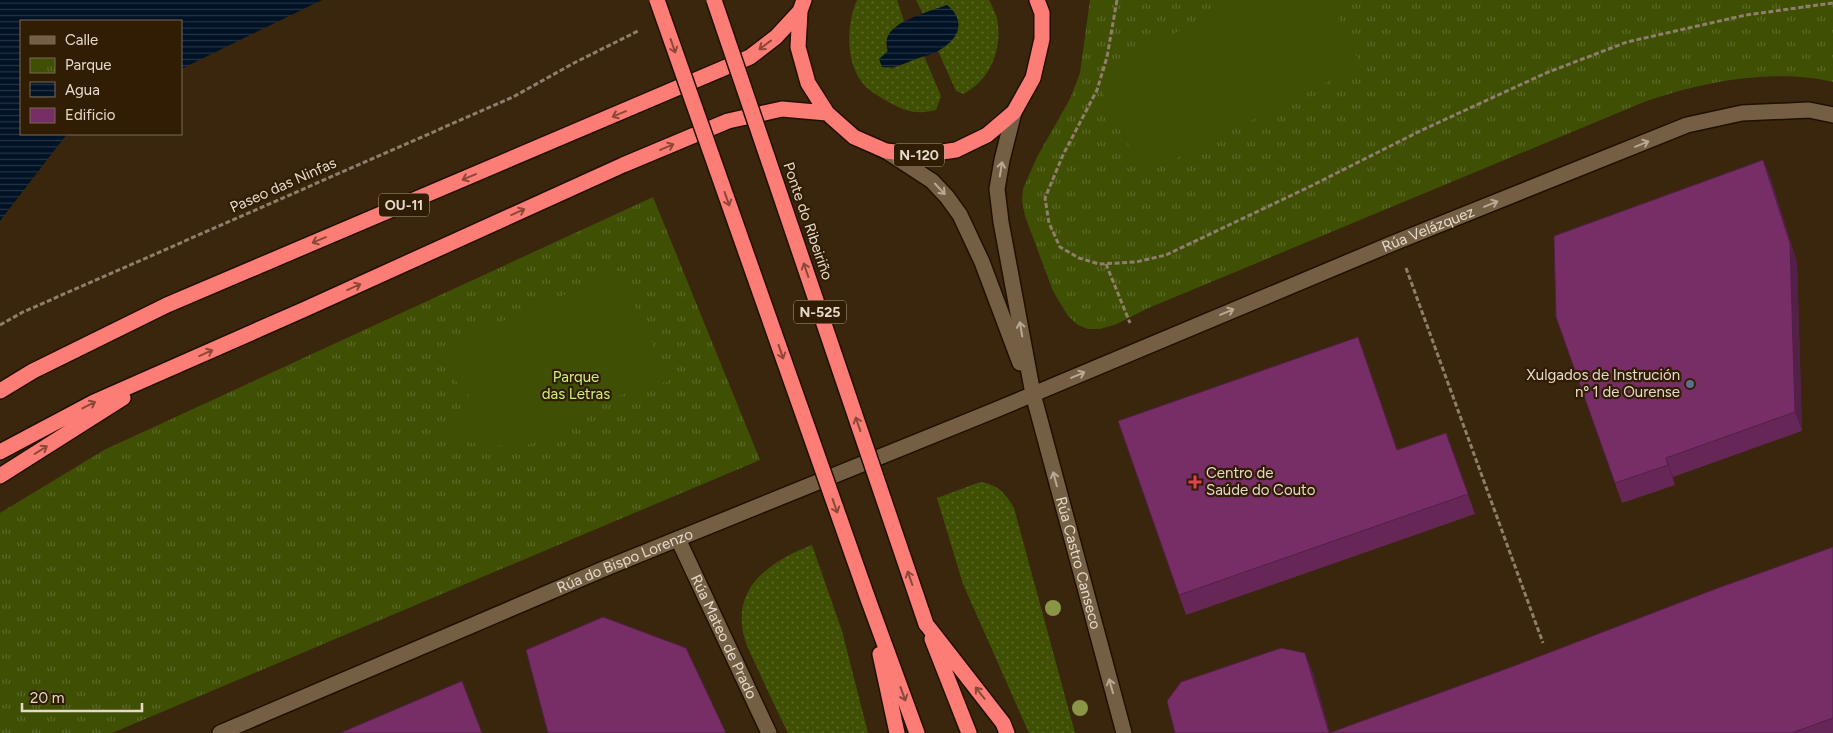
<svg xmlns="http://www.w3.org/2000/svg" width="1833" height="733" font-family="Figtree,sans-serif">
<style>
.grass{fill:url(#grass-dots)}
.park{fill:url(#park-tufts)}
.pitch{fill:#3f5005}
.water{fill:url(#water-rules)}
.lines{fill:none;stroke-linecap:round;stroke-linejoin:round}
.minor-casing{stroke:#210f00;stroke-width:18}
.highway-casing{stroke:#210f00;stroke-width:18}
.path{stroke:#8f7e6b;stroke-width:3;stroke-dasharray:5 2.5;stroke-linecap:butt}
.minor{stroke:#755f44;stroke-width:15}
.highway{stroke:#fc7c76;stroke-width:15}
.highway-bridge-casing{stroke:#210f00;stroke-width:18;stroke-linecap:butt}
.highway-bridge{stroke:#fc7c76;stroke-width:15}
.tree{fill:#8a9546}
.wall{fill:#662757}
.shaded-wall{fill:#532047}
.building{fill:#772d65;stroke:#532047}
.oneway{stroke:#8c4837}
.oneway2{stroke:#b9a895}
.service-dot{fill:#5c6f8a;stroke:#301d03;stroke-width:2}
.health-dot{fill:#e0444e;stroke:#301d03;stroke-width:2}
.labels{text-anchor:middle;stroke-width:4.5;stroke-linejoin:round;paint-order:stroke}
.shield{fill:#301d03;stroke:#afa18f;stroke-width:1}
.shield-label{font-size:14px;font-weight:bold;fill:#e6d9cb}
.street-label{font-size:15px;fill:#e6d9cb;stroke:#301d03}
.poi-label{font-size:15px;fill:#e6d9cb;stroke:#301d03;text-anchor:end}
.park-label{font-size:15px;fill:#ccf074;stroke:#301d03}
</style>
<defs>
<pattern id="grass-dots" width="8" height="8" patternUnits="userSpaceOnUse" patternTransform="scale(1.25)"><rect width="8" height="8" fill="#3f5005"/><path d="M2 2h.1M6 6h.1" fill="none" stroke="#5b6928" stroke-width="1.8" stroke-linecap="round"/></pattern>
<pattern id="park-tufts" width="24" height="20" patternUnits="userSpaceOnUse" patternTransform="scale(1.25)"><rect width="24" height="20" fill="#3f5005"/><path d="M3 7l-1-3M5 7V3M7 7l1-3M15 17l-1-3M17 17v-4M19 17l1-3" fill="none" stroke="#5b6928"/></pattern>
<pattern id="water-rules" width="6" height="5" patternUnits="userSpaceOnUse" patternTransform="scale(1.25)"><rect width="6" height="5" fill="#001226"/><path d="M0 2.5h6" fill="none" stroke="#253444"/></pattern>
</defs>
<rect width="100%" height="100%" fill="#3a260d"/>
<path class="grass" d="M857 0H897L904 21C880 36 886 44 891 69L924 56 941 96 936 110C930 111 923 113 917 112 906 112 894 105 885 100 877 95 866 89 861 81 845 59 847 23 857 0Z
M916 0H989C992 6 995 12 997 18 1003 48 991 80 963 94L956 91 938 51 955 36 947 5 923 14Z
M980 482C999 485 1005 493 1014 508L1075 733H1029L963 584 937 498Z
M812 545 842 631 868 733H788C779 714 769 694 760 674 756 664 750 654 746 643 728 590 768 562 812 545Z"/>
<path class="park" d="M1090 0H1833V82C1772 68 1702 82 1644 102L1146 309 1117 324 1100 329H1088L1078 325 1068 316 1053 291 1025 216 1022 200 1023 189 1037 157 1070 99 1080 73Z
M653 197 760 460 112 733H0V513L104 450Z"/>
<path class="pitch" d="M1241 0H1329L1361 65 1143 175 1103 93 1112 65Z
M619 271 669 381 627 393 590 407 560 430 521 448 466 442 449 435 451 416 477 415 480 408 454 379 446 352 453 343Z"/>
<path class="water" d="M0 0H322L181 69V21H21V134H67L0 221Z
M947 5C967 21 959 39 938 51 932 55 923 56 916 59 904 63 895 69 882 67L879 59 888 51C887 47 886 42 887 39 891 21 931 11 947 5Z"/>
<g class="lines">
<g class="minor-casing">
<g id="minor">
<path id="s1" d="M1014 112 1002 160 997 189 1001 222 1033 394 1124 733"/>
<path d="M886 151 932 181 947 197 960 215 982 262 1020 363"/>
<path id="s2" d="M678 539 769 733"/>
<path id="s3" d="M220 733 606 568 993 411 1396 242 1687 125 1742 113 1809 110 1833 115"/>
</g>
</g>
<g class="highway-casing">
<path id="highway" d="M804 0 800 11 798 47 808 83 827 113 854 137 886 151 921 155 956 150 987 135 1014 112 1033 78 1042 39V13L1037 0
M0 391 33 371 167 305 750 57 776 37 800 11
M0 452 94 402 303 310 623 165 728 121 782 109 827 113
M0 476 123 398
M868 599 917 733
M926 624 1003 723 1007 733
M932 639 969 733
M880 654 897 733"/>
</g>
<path class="path" d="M1117 0 1107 57 1097 90 1063 155 1045 198 1049 223 1060 247 1079 258 1099 264 1136 262 1166 255 1311 186 1420 131 1546 73 1627 42 1746 15 1833 3
M1106 264 1130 323
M1406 268 1543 643
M0 325 23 312 513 97 574 63 638 31"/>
<use href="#minor" class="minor"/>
<use href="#highway" class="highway"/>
<g class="highway-bridge-casing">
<path id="highway-bridge" d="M657 0 868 599
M714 0 926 624"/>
</g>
<use href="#highway-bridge" class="highway-bridge"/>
</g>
<g class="tree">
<circle cx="1053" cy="608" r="8"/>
<circle cx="1080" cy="708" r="8"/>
</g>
<path class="wall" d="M1763 160 1771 180 1797 262 1802 431 1673 477 1675 485 1622 503 1556 317Z
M1446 433 1475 514 1186 615 1179 595 1397 450Z
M1833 547V733H1175L1312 670 1330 733 1514 666Z"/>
<path class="shaded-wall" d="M1763 160 1771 180 1797 262 1802 431 1795 412Z
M1666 458 1673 477 1675 485 1668 465Z
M1305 653 1312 670 1330 733H1329Z"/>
<path class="building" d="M1763 160 1790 243 1795 412 1666 458 1668 465 1615 483 1556 317 1554 236Z
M1358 337 1397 450 1446 433 1468 494 1179 595 1118 421Z
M1833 547V718L1792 733H1329L1514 666 1718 588Z
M603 617 686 648 726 733H548L526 650Z
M1281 648 1305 653 1329 733H1175L1167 701 1181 682Z
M462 681 482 733H340Z"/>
<defs><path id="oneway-shaft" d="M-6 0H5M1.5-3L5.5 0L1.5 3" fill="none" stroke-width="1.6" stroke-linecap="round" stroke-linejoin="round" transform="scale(1.25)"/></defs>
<g class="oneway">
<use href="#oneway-shaft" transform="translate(765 45) rotate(143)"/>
<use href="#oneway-shaft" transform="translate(673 46) rotate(71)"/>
<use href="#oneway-shaft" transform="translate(619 114) rotate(157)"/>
<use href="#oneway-shaft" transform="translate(667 147) rotate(-23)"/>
<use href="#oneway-shaft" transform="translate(469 177) rotate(157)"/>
<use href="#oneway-shaft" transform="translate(727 199) rotate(71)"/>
<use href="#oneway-shaft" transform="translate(518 212) rotate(-24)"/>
<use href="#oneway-shaft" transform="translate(319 240) rotate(157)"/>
<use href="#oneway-shaft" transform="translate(806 270) rotate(-109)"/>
<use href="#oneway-shaft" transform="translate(354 287) rotate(-24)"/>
<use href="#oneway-shaft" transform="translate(781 352) rotate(71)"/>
<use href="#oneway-shaft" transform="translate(206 353) rotate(-24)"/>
<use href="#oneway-shaft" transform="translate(89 405) rotate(-27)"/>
<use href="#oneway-shaft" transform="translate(858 424) rotate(-109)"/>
<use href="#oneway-shaft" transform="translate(41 450) rotate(-32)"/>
<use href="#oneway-shaft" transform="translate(835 506) rotate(71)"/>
<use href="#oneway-shaft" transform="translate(910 578) rotate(-109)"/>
<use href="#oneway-shaft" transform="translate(980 693) rotate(-128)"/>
<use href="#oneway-shaft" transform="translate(903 694) rotate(70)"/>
</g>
<g class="oneway2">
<use href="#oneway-shaft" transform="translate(1642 144) rotate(-22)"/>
<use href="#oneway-shaft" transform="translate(1001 169) rotate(-81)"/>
<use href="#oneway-shaft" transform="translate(940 189) rotate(47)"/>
<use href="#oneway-shaft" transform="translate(1491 204) rotate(-22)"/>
<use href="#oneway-shaft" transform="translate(1227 312) rotate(-23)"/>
<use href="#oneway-shaft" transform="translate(1021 329) rotate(-100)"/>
<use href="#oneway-shaft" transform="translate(1078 375) rotate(-23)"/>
<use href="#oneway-shaft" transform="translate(1055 479) rotate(-105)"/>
<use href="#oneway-shaft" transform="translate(1111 686) rotate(-106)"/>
</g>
<circle class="service-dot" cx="1690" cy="384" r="5"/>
<path class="health-dot" d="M1192.5 474.5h5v5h5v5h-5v5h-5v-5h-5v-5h5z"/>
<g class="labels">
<g class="shield">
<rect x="894" y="143.5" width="50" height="23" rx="4"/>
<rect x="379" y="193.5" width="50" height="23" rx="4"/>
<rect x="794" y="300.5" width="52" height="23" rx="4"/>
</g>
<g class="shield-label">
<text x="919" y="160">N-120</text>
<text x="404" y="210">OU-11</text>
<text x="820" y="317">N-525</text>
</g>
<g class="street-label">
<text transform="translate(283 185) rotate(-24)" y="5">Paseo das Ninfas</text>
<text transform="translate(808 221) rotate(71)" y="5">Ponte do Ribeiriño</text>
<text dy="5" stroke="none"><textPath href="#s3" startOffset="1309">Rúa Velázquez</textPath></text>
<text dy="5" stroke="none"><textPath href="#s3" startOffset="440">Rúa do Bispo Lorenzo</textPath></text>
<text dy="5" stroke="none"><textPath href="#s1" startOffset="462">Rúa Castro Canseco</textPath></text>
<text dy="5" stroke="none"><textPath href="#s2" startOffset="108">Rúa Mateo de Prado</textPath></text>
</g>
<g class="poi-label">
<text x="1680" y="380">Xulgados de Instrución<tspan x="1680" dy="17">nº 1 de Ourense</tspan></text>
<text x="1206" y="478" text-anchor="start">Centro de<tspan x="1206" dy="17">Saúde do Couto</tspan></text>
</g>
<g class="park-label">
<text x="576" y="382">Parque<tspan x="576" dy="17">das Letras</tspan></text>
</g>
</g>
<rect x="20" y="20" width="162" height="115" fill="#301d03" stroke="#796853"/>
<rect x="30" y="36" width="25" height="8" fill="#755f44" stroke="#796853"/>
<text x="65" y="45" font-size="15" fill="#e6d9cb">Calle</text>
<rect x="30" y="58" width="25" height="15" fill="url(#park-tufts)" stroke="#796853"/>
<text x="65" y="70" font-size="15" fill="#e6d9cb">Parque</text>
<rect x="30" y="82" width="25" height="15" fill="url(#water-rules)" stroke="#796853"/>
<text x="65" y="95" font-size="15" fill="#e6d9cb">Agua</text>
<rect x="30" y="108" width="25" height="15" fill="#772d65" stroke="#796853"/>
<text x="65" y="120" font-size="15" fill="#e6d9cb">Edificio</text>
<path d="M22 703v8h120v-8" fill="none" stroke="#e6d9cb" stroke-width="2.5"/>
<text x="30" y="703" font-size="15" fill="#e6d9cb" stroke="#301d03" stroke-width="4" paint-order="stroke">20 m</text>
</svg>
